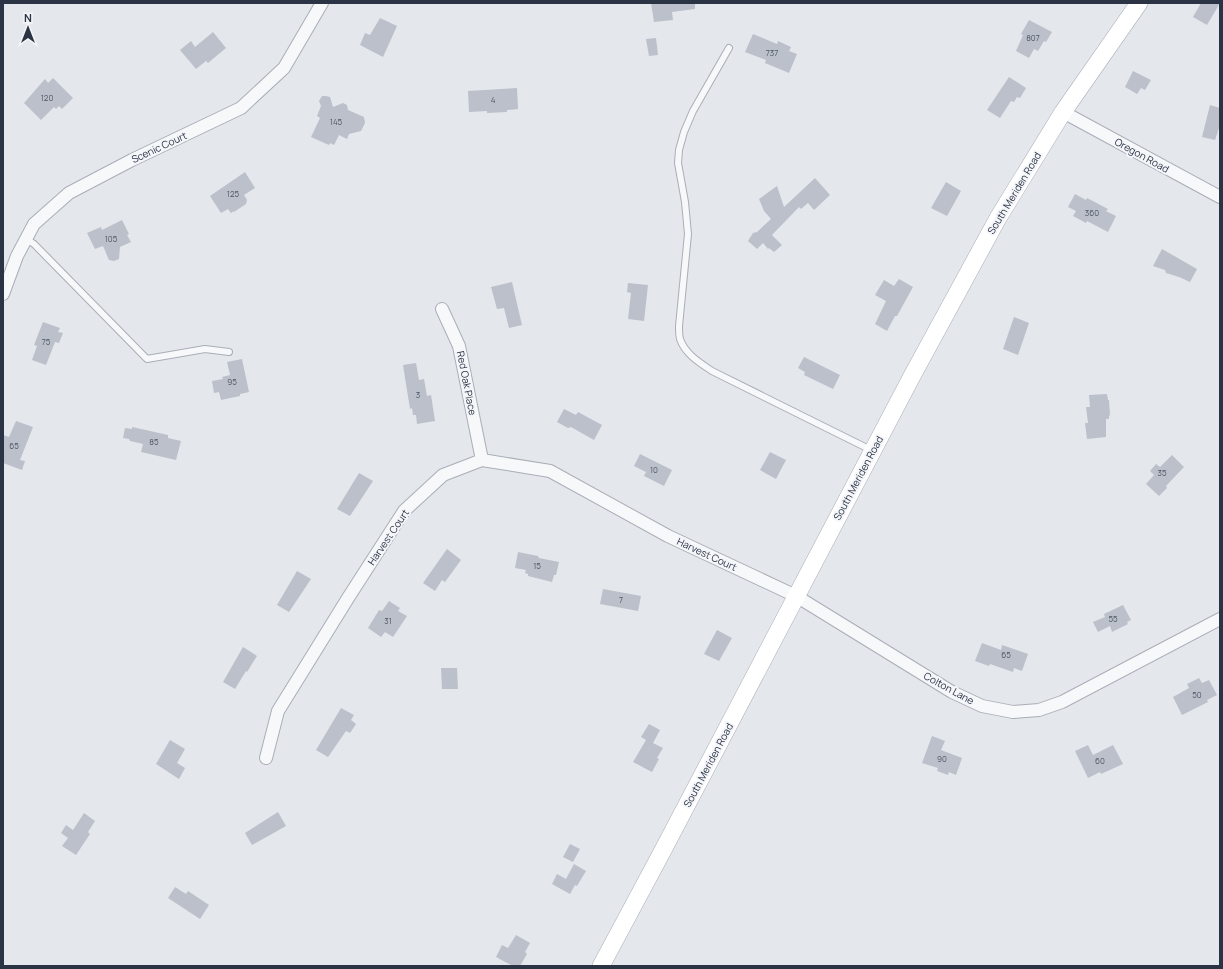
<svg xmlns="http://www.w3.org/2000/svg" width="1223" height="969" font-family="Manrope,sans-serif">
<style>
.building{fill:#bbc0ca}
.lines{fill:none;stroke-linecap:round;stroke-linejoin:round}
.service-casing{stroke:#a9aeb7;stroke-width:8}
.minor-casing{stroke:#a9aeb7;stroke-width:14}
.secondary-casing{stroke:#a9aeb7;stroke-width:18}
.service{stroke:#f7f8fa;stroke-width:6}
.minor{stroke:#f7f8fa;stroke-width:12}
.secondary{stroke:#fff;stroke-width:17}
.labels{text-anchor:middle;stroke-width:4;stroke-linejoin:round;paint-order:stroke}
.number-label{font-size:8px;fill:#4f5766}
.street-label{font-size:10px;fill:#2b3445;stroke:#f4f6f9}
</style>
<rect width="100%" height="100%" fill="#e4e7ec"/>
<path class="building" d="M651 3H695V9L672 12 673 20 654 22Z
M1201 3H1220L1207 25 1193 17Z
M380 18 397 26 383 57 360 45 365 33 370 35Z
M1029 20 1052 32 1046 42 1044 41 1038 51 1034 49 1029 58 1016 51 1023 35 1021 34Z
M213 32 226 48 208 63 206 61 196 69 180 50 191 41 195 47Z
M753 34 777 44 778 41 791 47 789 51 797 54 789 73 765 63 766 60 745 52Z
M656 38 658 55 649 56 646 39Z
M1133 71 1151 80 1145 90 1141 88 1137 94 1125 87Z
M1009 77 1026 88 1020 98 1017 97 1014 102 1011 101 1000 118 987 110Z
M53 78 73 98 62 109 59 106 56 109 54 107 41 120 24 103 45 79 48 83Z
M517 88 518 109 507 110V112L487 113V111L469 112 468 91Z
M322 96H326L330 97 333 107 343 103 347 105 348 110 364 117 365 123 361 131 349 134 347 139 339 135 334 145 330 143 329 145 311 137 320 118 317 116 321 106 319 101Z
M1210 105 1220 108V125L1215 140 1202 137Z
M245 172 255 188 244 195 247 200 246 204 234 212V211L231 213 228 209 221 213 210 196Z
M815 178 830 195 814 210 808 203 801 209 799 207 772 235 782 245 774 252 769 248 768 249 763 243 757 249 748 241 753 233 757 232 771 219 764 211 759 199 777 186 784 207Z
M946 182 961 191 947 216 931 208Z
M1075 194 1086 200 1087 198 1108 209 1106 211 1116 216 1108 232 1087 221 1086 223 1073 216 1076 211 1068 207Z
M122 220 129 234 127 235 131 242 120 247 119 259 114 261 109 260 103 246 95 249 87 233 101 227 102 230Z
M1162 249 1197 269 1190 282 1179 277 1166 273 1165 270 1153 266Z
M899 279 913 287 897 316H895L887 331 875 324 886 301 875 295 884 280 894 286Z
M512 282 522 325 509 328 504 308 497 309 491 287Z
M628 283 648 285 644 321 628 319 631 293 627 292Z
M1014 317 1029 323 1018 355 1003 349Z
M43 322 60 328 58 332 63 333 59 343 55 342 46 365 32 360 37 346 34 345Z
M804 357 840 375 833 389 804 375 805 372 798 368Z
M242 359 249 392 240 394V396L221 400 219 392 214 393 212 381 223 379 222 377 230 375 227 362Z
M416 363 419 380 424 379 427 396 431 395 435 421 417 424 416 415H413L412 408 410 409 403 365Z
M1107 394 1108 400H1109L1110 415 1109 416V419H1106V437L1087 439 1085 423H1088L1086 407H1090L1089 395Z
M564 409 576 415 578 412 602 425 594 440 571 427 568 428 557 422Z
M16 421 33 427 20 460 25 461 22 470 3 463V435L9 437Z
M132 427 168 435V438L181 441 176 460 141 452 143 444 130 441 129 439 123 438 125 428 132 429Z
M770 452 786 460 776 479 760 470Z
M640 454 672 470 664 486 644 476 646 472 634 466Z
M1172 455 1184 467 1166 486 1167 488 1159 496 1146 484 1154 475 1150 471 1156 464 1160 467Z
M359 473 373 481 350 516 337 509Z
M447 549 461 560 445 582 442 580 435 591 423 583Z
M518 552 538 556 539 558 559 562 556 575H554L552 582 528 576V574L525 573 526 570 515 568Z
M297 571 311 579 289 612 277 605Z
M603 589 641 596 638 611 600 604Z
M389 601 400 608 398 611 407 616 393 637 385 632 381 637 368 628 379 610 382 611Z
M1123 605 1131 620 1127 622 1128 624 1112 632 1110 626 1098 632 1093 622 1105 617 1104 614Z
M717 630 732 638 719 661 704 654Z
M982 643 1001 650 1002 645 1028 654 1022 671 1014 668 1013 672 990 664 989 666 975 661Z
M243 647 257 656 247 672 246 671 235 689 223 682Z
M441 668H457L458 689H442Z
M1199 678 1202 683 1209 680 1217 695 1207 700 1208 702 1182 715 1173 697 1189 688 1187 684Z
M341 708 354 715 351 720 356 724 350 733 346 731 328 757 316 750Z
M649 724 660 730 653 743 663 748 657 758 659 759 652 772 633 762 646 740 641 737Z
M932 736 945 741 941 750 962 758 956 775 949 772 948 775 937 771 938 768 922 763Z
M170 740 185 749 177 763 185 768 179 779 156 764Z
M1088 745 1093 755 1113 745 1123 764 1101 774 1100 772 1088 778 1075 751Z
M278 812 286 826 252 845 245 833Z
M84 813 95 821 88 832 90 834 76 855 62 846 68 838 61 833 66 825 73 830Z
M570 844 580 849 573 862 563 857Z
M574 864 586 871 577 886 575 885 570 894 552 884 557 874 566 879Z
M175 887 186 894 188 891 209 905 200 919 168 898Z
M516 935 530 943 525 952 527 954 520 966H513L496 957 502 945 508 948Z"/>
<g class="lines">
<g class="service-casing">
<path id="service" d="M729 48 693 111 684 132 679 150 678 163 685 202 688 234 679 326C679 330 679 335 680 339 685 354 700 363 712 371L871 450
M26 239 34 244 147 359 205 349 229 352"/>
</g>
<g class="minor-casing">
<path id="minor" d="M1063 112 1220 197
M3 294 17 256 34 224 69 193 132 160 241 108 284 68 322 3
M442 309 459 346 482 460
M266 758 278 711 348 598 404 511 443 475 482 460 550 471 668 536 796 596 952 692 982 706 1013 712 1039 710 1062 702 1220 619"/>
</g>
<g class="secondary-casing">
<path id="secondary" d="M601 966 662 852 912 376 998 218 1063 112 1139 3"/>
</g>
<use href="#service" class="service"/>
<use href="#minor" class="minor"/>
<use href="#secondary" class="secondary"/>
</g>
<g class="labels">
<g class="number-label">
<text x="1033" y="41">807</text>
<text x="772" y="56">737</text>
<text x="47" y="101">120</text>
<text x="493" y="103">4</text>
<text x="336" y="125">145</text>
<text x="233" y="197">125</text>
<text x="1092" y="216">360</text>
<text x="111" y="242">105</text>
<text x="46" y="345">75</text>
<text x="232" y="385">95</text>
<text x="418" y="398">3</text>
<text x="154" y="445">85</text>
<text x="14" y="449">65</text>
<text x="654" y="473">10</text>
<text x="1162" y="476">35</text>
<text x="537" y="569">15</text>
<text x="621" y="603">7</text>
<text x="1113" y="622">55</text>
<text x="388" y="624">31</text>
<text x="1006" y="658">65</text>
<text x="1197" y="698">50</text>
<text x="942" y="762">90</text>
<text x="1100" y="764">60</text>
</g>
<g class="street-label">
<text transform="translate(159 147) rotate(-25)" y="4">Scenic Court</text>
<text transform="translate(1142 155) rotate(29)" y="4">Oregon Road</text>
<text transform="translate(1014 193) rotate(-59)" y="4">South Meriden Road</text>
<text transform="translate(467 383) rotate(79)" y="4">Red Oak Place</text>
<text transform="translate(858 478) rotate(-62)" y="4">South Meriden Road</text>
<text transform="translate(388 537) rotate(-56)" y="4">Harvest Court</text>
<text transform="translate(707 554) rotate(25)" y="4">Harvest Court</text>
<text transform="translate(949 688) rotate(29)" y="4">Colton Lane</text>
<text transform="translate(708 765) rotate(-62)" y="4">South Meriden Road</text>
</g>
</g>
<rect width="1223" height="969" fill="none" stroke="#2b3445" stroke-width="8"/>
<g transform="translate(28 28)" stroke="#f4f6f9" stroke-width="3" paint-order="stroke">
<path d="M0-3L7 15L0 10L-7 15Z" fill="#2b3445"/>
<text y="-6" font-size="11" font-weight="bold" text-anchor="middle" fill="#2b3445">N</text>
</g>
</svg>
